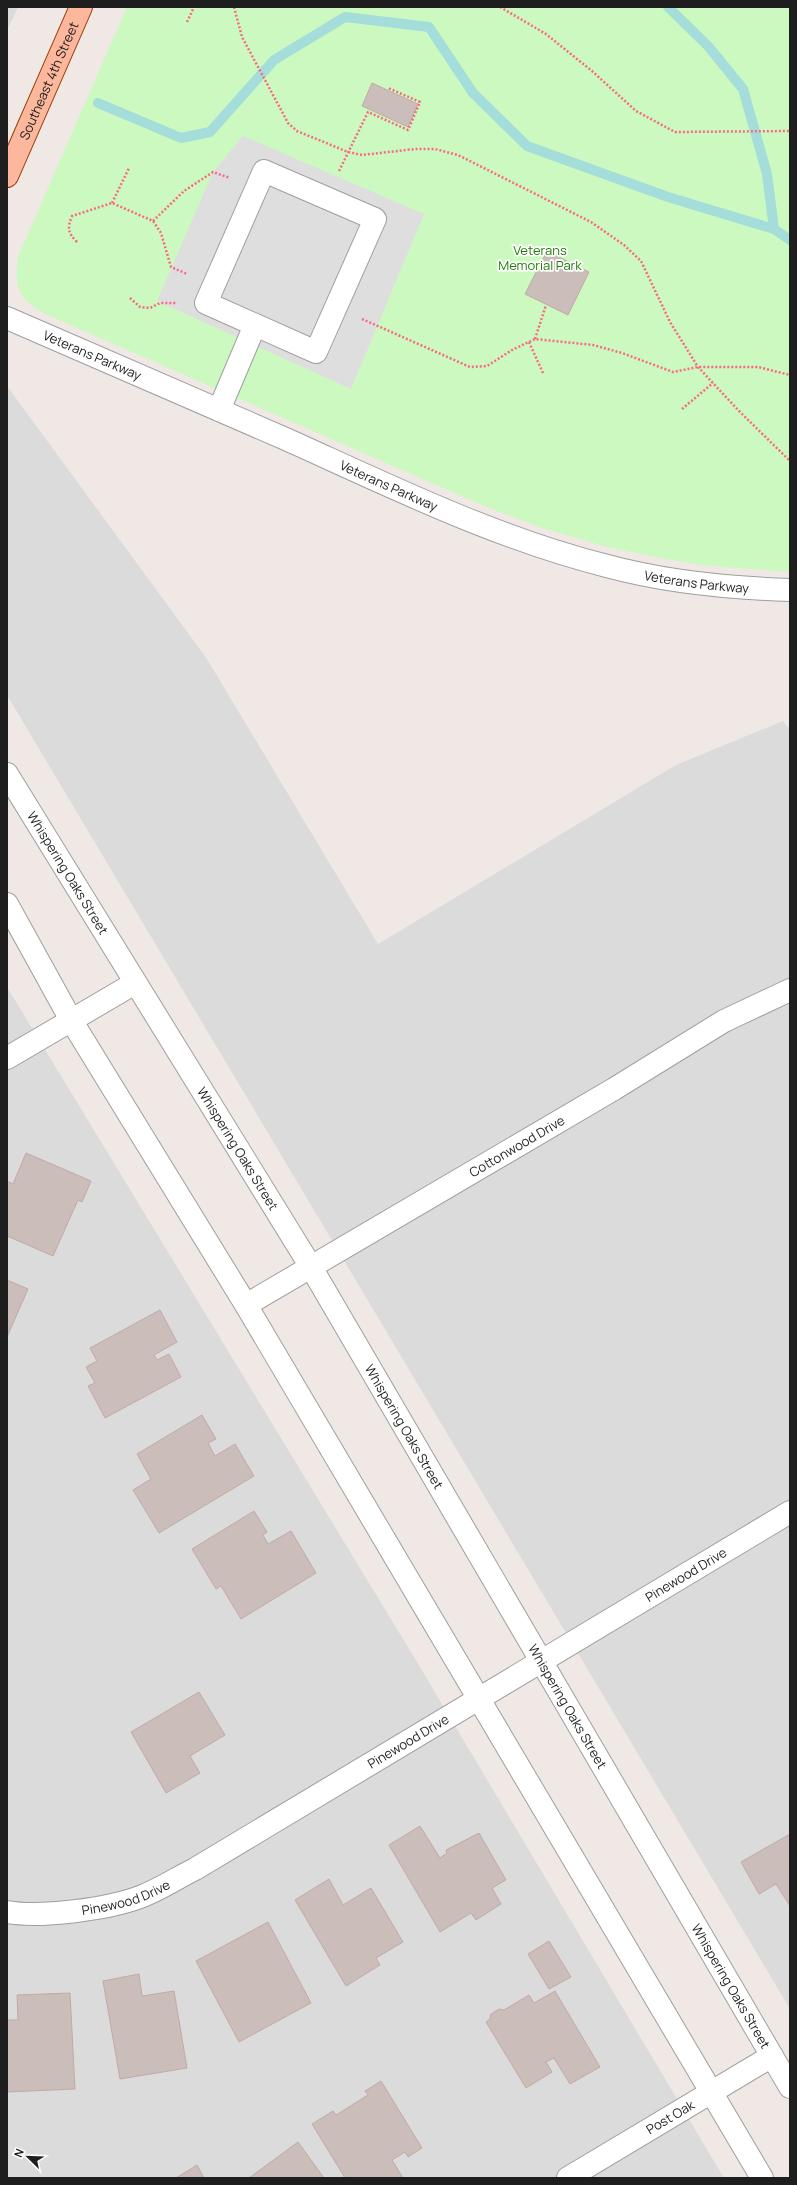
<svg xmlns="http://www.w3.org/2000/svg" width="797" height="2185" font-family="Manrope,sans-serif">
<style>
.residential{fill:#dcdbdb}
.park{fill:#ccf9c0}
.parking{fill:#dedede}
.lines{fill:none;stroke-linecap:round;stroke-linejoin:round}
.stream{stroke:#a4ddda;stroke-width:10}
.building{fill:#cbbdba;stroke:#c1aaa6}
.minor-casing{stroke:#9f9f9f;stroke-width:24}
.major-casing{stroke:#983a00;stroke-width:24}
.path{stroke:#fa6984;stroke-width:2.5;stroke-dasharray:2 2;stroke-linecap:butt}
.minor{stroke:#fff;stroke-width:22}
.major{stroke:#fcb79c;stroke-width:22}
.labels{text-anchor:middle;stroke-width:3.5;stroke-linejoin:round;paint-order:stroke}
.street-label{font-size:13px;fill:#1e1e1e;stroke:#fff}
.park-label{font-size:13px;fill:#227c0b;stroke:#fff}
</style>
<rect width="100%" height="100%" fill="#efe8e4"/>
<path class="residential" d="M7 7H18L7 31Z
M7 386 207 659 378 944 676 765 783 721 787 727 790 726V2009L7 695Z
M7 987 417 1662 724 2178H7Z"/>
<path class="park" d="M127 7H790V572L701 565 655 557 604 546 539 527 482 505 43 313C16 296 15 288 18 257Z"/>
<path class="parking" d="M243 136 424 214 351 389 157 301 213 172Z"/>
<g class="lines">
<path class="stream" d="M668 7 708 46 743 89 767 174 774 229 790 240
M98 103 181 138 210 132 274 60 345 17 429 27 473 93 527 146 668 197 774 229"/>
</g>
<path class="building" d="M372 83 418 104 408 127 362 106Z
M547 251 589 272 568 315 525 294Z
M26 1153 91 1181 82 1202 78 1200 53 1256 7 1236V1181L13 1184Z
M7 1280 28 1289 7 1337Z
M160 1310 177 1342 154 1355 157 1360 169 1354 181 1377 105 1418 88 1386 95 1383 86 1367 97 1361 90 1348Z
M202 1415 216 1439 208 1443 215 1456 235 1444 254 1476 159 1533 133 1490 151 1479 137 1454Z
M254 1511 267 1532 263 1535 268 1544 291 1531 316 1573 241 1619 221 1586 216 1589 192 1549Z
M199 1692 225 1735 190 1756 200 1773 166 1793 131 1732Z
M420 1826 440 1858 447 1853 446 1850 479 1833 506 1880 492 1888 501 1904 476 1920 471 1913 440 1932 389 1845Z
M790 1834V1906L776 1884 759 1894 741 1862Z
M329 1879 343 1905 371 1888 403 1942 376 1958 380 1965 346 1986 295 1900Z
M268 1922 311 2003 239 2042 196 1961Z
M549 1941 571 1977 549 1989 528 1954Z
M139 1974 142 1996 174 1991 187 2068 120 2079 103 1981Z
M555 1991 600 2067 570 2084 554 2058 546 2062 552 2072 526 2088 486 2022 490 2019 491 2014 499 2009 504 2010 529 1995 534 2003Z
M70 1993 75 2089 7 2092V2020H18L17 1995Z
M381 2081 422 2148 408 2157 405 2152 392 2160 403 2178H345L312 2124 333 2111 336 2115 368 2095 365 2091Z
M298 2142 324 2178H249Z
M197 2165 204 2178H176Z"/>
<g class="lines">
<g class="minor-casing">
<g id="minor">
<path d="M264 171 375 219 316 352 206 303Z"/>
<path id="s1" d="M7 318C101 359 195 399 288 440 392 487 496 538 607 566 666 582 729 588 790 590"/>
<path d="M219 410 255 325"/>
<path id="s2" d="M7 774 311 1267 790 2087"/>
<path d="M7 904 71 1020 246 1305 762 2178"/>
<path d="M7 1058 135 983"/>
<path id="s3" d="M246 1305 614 1089 724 1021 790 990"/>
<path id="s4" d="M7 1912C41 1918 108 1909 140 1897 159 1890 177 1878 195 1869L790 1512"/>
<path id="s5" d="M568 2178 772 2056"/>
</g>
</g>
<g class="major-casing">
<g id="major">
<path id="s6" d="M7 176 81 7"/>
</g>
</g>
<path class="path" d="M234 7 242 37 288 123 297 131 348 152 362 155 415 149H435L458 155 591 222 624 245 641 261 670 322 698 367 739 411 790 461
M500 7 546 34 592 71 636 111 675 132 790 131
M187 22 194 7
M339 171 368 112 408 130 420 102 388 88
M112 203 129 168
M153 221 184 191 213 172 230 178
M77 242C68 233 67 228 72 216L112 203 153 221 161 233 171 267 187 274
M130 298 140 307 150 308 160 303H177
M362 319 470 367 487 366 512 350 535 339 593 345 622 353 673 372 698 367H758L790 375
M535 339 546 305
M529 342 543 373
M682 409 713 383"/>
<use href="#minor" class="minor"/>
<use href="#major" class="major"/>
</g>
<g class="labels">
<g class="street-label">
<text dy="5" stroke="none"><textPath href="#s6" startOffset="104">Southeast 4th Street</textPath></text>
<text dy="5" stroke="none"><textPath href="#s1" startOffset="93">Veterans Parkway</textPath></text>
<text dy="5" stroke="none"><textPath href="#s1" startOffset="417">Veterans Parkway</textPath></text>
<text dy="5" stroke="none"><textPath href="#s1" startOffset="741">Veterans Parkway</textPath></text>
<text dy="5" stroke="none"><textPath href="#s2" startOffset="116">Whispering Oaks Street</textPath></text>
<text dy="5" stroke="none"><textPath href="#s3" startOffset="314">Cottonwood Drive</textPath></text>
<text dy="5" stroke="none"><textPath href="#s2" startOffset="440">Whispering Oaks Street</textPath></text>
<text dy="5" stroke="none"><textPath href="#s2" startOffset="764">Whispering Oaks Street</textPath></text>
<text dy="5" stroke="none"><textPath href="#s4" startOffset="769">Pinewood Drive</textPath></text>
<text dy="5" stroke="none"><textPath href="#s2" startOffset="1088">Whispering Oaks Street</textPath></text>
<text dy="5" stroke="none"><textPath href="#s4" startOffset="445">Pinewood Drive</textPath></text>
<text dy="5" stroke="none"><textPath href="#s4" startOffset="121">Pinewood Drive</textPath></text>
<text dy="5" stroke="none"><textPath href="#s2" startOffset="1412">Whispering Oaks Street</textPath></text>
<text dy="5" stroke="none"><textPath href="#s5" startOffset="119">Post Oak</textPath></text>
</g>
<g class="park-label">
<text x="540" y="255">Veterans<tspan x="540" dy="15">Memorial Park</tspan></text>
</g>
</g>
<rect width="797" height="2185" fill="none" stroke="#1e1e1e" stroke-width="16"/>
<g transform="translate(28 2157) rotate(293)" stroke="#ffffff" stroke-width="3" paint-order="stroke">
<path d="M0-3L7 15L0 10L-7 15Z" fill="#1e1e1e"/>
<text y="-6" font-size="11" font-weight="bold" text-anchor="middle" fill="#1e1e1e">N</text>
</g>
</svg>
